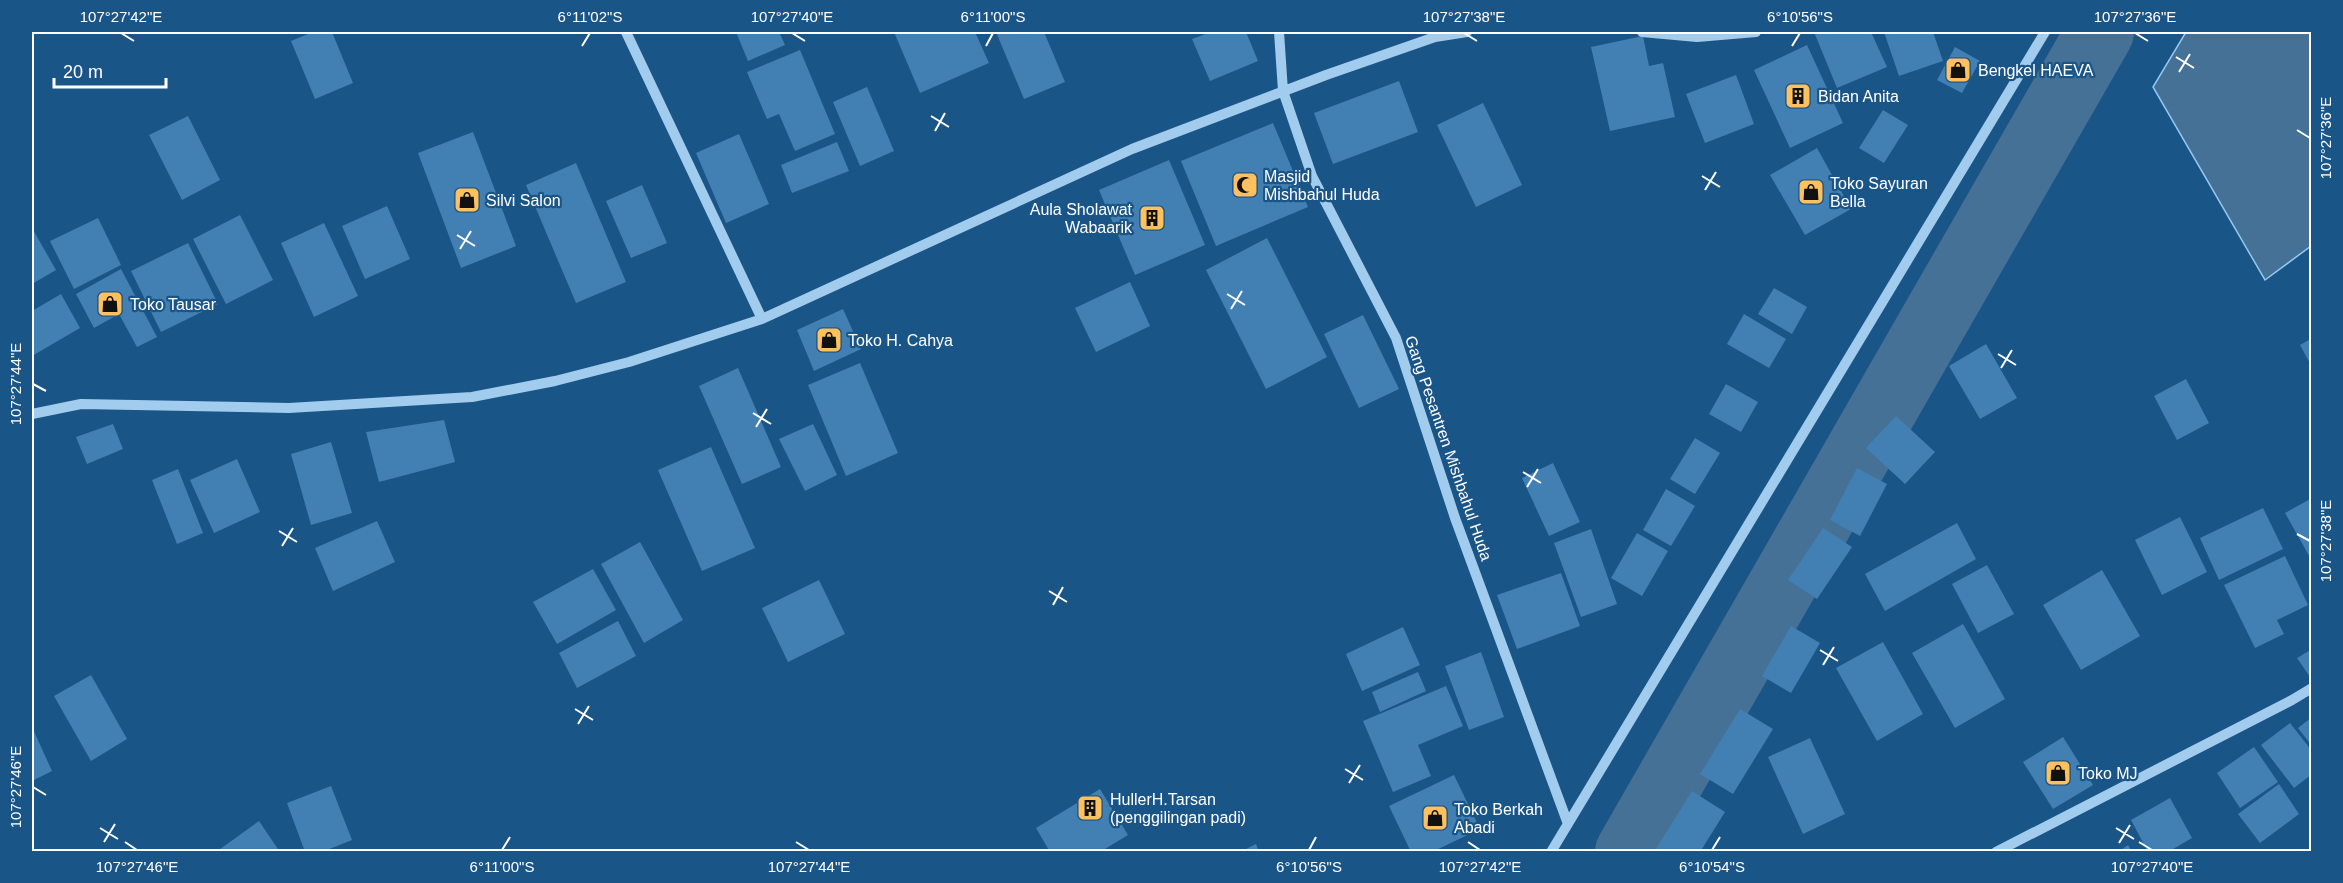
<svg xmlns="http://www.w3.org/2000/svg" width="2343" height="883" font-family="Helvetica,sans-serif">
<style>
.water{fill:#467196;stroke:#95c8ef;stroke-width:1.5}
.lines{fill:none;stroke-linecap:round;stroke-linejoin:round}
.river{stroke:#467196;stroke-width:68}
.building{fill:#427fb2}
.minor{stroke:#a2cced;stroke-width:10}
.ticks{fill:none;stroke:#fff;stroke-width:2}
.labels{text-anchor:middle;stroke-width:4.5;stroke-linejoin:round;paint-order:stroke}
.poi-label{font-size:16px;fill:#fff;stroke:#1a5588;text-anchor:start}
.street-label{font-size:16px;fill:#fff;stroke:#1a5588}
.neatline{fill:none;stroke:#fff;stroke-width:2}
.ticks-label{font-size:15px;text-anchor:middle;fill:#fff}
</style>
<rect width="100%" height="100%" fill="#1a5588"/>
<path class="water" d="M2186 32H2311V246L2265 280 2153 87Z"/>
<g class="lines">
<path class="river" d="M1629 852 2100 32"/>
</g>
<path class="building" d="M313 32H332L353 83 315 99 291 41Z
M736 32H779L785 45 748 61Z
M894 32H975L989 63 920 93Z
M996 32H1044L1065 82 1024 99Z
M1211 32H1246L1258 61 1210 81 1192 39Z
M1814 32H1871L1887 67 1837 88Z
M1884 32H1933L1943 61 1899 76Z
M1643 36 1649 66 1663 63 1675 117 1610 131 1591 47Z
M1807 45 1843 123 1790 148 1754 70Z
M1955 47 1980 61 1962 93 1937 80Z
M800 50 835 134 795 151 779 114 767 119 747 72Z
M1736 75 1754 124 1705 143 1686 94Z
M1399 81 1418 132 1333 164 1314 113Z
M867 87 894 151 860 166 833 102Z
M1483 103 1522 185 1476 207 1437 125Z
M1883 110 1908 125 1884 163 1859 148Z
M188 116 220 180 182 200 149 135Z
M1273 123 1308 207 1216 246 1181 161Z
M473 132 516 246 461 268 418 153Z
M739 134 769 204 726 223 696 153Z
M837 142 849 171 792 193 781 165Z
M1817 148 1851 209 1805 235 1770 175Z
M1169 160 1205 245 1135 275 1099 190Z
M576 163 626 282 576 303 526 185Z
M642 185 667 243 631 258 606 201Z
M387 206 410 259 365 279 342 226Z
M240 215 273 280 226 304 193 239Z
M98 218 121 265 74 289 50 241Z
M324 223 358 296 314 317 281 243Z
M32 228 56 270 32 284Z
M1267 238 1327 357 1266 389 1206 270Z
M188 243 218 304 161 332 131 271Z
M121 269 157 337 137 347 119 314 94 328 76 294Z
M1130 282 1150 326 1096 352 1075 308Z
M1774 288 1807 307 1792 334 1758 314Z
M61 294 80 328 32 356V311Z
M843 309 861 349 814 371 797 330Z
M1744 314 1786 339 1769 368 1727 344Z
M1363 315 1399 389 1359 408 1324 334Z
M2312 338V367L2300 345Z
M1986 344 2017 398 1980 419 1949 366Z
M860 363 898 453 846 476 808 385Z
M738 368 781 467 742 484 699 386Z
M2186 379 2209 423 2177 440 2154 396Z
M1726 384 1758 402 1741 432 1709 414Z
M1896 416 1935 452 1905 484 1866 448Z
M444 420 455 462 379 482 366 432Z
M113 424 123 449 87 464 76 437Z
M813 424 837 475 805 491 779 439Z
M1695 438 1720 453 1695 494 1670 479Z
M331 442 352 513 311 525 291 454Z
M711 447 755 548 702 571 658 470Z
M237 459 260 512 214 533 190 480Z
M1553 463 1580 522 1549 536 1522 478Z
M1857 468 1887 484 1860 536 1830 520Z
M178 469 203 533 177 544 152 480Z
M1666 489 1695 506 1671 546 1643 530Z
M2312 498V561L2285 513Z
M2263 508 2283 549 2219 580 2200 538Z
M2180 517 2207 572 2162 595 2135 540Z
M377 521 395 562 333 591 315 548Z
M1957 523 1976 559 1885 611 1865 574Z
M1823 528 1852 547 1817 599 1788 580Z
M1591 529 1617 604 1581 617 1554 543Z
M1637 533 1668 551 1642 596 1611 578Z
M640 542 683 620 644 643 601 564Z
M2285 556 2308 605 2277 620 2284 634 2255 648 2224 585Z
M1987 565 2014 614 1978 633 1952 584Z
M593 569 616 610 557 644 533 602Z
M2102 570 2140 636 2081 670 2043 605Z
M1561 573 1580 626 1517 649 1497 595Z
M819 580 845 634 788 662 762 608Z
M618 621 636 656 577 688 559 653Z
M1963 624 2005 699 1955 728 1912 653Z
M1791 626 1820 643 1791 693 1762 676Z
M1403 627 1420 665 1362 691 1346 654Z
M1883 642 1923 714 1877 741 1836 668Z
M2312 649V676L2310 677 2297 658Z
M1481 652 1504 717 1469 730 1445 666Z
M1418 672 1426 691 1380 712 1372 692Z
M91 675 127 739 91 761 54 696Z
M1446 686 1463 726 1418 745 1431 776 1393 792 1363 721Z
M1740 709 1773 729 1733 794 1700 774Z
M2312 717V746L2298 728Z
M2290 723 2312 751V774L2294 788 2261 745Z
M32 727 52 771 32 781Z
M2063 737 2093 785 2053 809 2023 762Z
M1810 738 1845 814 1803 834 1768 757Z
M2254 747 2278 782 2240 808 2217 773Z
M1454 775 1480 829 1432 852H1411L1389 806Z
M2279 784 2299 814 2260 843 2238 814Z
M331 786 352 840 322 852H305L287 803Z
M1100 789 1128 835 1100 852H1050L1036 828Z
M1692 791 1725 812 1700 852H1654Z
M2170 798 2192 838 2168 852H2148L2131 820Z
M259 821 280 852H216Z
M1256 844 1259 852H1240Z
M2128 845 2132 852H2118Z"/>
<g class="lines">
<path class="minor" d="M626 32 762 319
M1279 32 1283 91 1312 176 1396 338 1455 518 1568 824
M1642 32 1697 37 1756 32
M32 414 81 404 289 408 472 397 555 381 629 362 762 319 1132 149 1326 75 1435 37 1467 32
M1551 852 2045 32
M1996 852 2292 700 2312 688"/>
</g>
<path class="ticks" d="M121 33 134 41M792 33 805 41M1464 33 1477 41M2135 33 2148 41M582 46 590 33M986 46 993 33M1792 46 1800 33M2176 57 2194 68M2179 72 2190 54M931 116 949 127M2297 130 2310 138M935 131 945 113M1702 176 1720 187M1705 190 1716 172M457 235 475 246M460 249 471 231M1227 294 1245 305M1231 309 1242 291M1998 354 2016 365M2001 368 2012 350M33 384 46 391M753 413 771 424M756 427 767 409M1523 472 1541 483M1527 487 1538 469M279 531 297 542M2297 534 2310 541M282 546 293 528M1049 591 1067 602M1053 605 1063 587M1820 650 1838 661M1823 665 1834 647M575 709 593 720M578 724 589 706M1345 769 1363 780M1349 783 1360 765M33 787 46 795M100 828 118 839M2116 828 2134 839M104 842 115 824M125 842 137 850M796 842 809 850M1468 842 1480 850M2139 842 2152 850M2119 843 2130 825M502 850 510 837M1309 850 1316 837M1712 850 1720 837"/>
<defs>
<g id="shop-square" transform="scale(1.35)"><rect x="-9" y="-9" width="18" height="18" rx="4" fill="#ffc05e" stroke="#1a5588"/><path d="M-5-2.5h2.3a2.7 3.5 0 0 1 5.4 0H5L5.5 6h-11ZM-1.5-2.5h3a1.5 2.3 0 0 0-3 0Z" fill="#111"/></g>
<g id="building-square" transform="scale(1.35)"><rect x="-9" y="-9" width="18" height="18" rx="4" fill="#ffc05e" stroke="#1a5588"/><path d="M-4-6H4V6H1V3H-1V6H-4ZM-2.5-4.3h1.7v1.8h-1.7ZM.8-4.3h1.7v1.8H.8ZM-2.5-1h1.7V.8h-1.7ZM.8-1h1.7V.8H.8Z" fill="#111"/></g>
<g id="mosque-square" transform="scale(1.35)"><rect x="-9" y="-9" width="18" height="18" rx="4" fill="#ffc05e" stroke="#1a5588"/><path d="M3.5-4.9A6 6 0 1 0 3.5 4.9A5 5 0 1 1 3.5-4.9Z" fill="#111"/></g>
</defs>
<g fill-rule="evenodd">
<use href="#shop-square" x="1958" y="70"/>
<use href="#building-square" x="1798" y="96"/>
<use href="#mosque-square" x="1245" y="185"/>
<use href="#shop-square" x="1811" y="192"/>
<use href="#shop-square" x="467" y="200"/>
<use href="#building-square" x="1152" y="218"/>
<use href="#shop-square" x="110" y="304"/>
<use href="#shop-square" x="829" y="340"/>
<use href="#shop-square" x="2058" y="773"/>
<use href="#building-square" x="1090" y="808"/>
<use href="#shop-square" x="1435" y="818"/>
</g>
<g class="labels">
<g class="poi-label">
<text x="1978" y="76">Bengkel HAEVA</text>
<text x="1818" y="102">Bidan Anita</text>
<text x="1264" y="182">Masjid<tspan x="1264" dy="18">Mishbahul Huda</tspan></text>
<text x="1830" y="189">Toko Sayuran<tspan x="1830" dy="18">Bella</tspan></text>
<text x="486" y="206">Silvi Salon</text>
<text x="1132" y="215" text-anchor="end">Aula Sholawat<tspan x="1132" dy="18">Wabaarik</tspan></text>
<text x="130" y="310">Toko Tausar</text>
<text x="848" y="346">Toko H. Cahya</text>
<text x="2078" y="779">Toko MJ</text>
<text x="1110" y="805">HullerH.Tarsan<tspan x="1110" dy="18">(penggilingan padi)</tspan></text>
<text x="1454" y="815">Toko Berkah<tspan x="1454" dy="18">Abadi</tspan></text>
</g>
<g class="street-label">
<text transform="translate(1449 448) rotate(71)" y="6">Gang Pesantren Mishbahul Huda</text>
</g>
</g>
<rect width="2343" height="883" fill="none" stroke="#1a5588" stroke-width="66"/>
<path d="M54 78v9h112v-9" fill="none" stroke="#ffffff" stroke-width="3"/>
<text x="63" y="78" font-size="18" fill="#ffffff" stroke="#1a5588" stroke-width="4.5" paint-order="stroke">20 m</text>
<rect x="33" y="33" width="2277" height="817" class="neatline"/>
<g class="ticks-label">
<text x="121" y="22">107°27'42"E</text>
<text x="590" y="22">6°11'02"S</text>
<text x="792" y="22">107°27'40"E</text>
<text x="993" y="22">6°11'00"S</text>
<text x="1464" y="22">107°27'38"E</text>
<text x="1800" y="22">6°10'56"S</text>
<text x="2135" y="22">107°27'36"E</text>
<text transform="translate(2326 138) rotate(-90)" y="5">107°27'36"E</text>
<text transform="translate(16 384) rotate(-90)" y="5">107°27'44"E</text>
<text transform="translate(2326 541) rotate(-90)" y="5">107°27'38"E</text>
<text transform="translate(16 787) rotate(-90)" y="5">107°27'46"E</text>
<text x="137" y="872">107°27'46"E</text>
<text x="502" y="872">6°11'00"S</text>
<text x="809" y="872">107°27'44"E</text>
<text x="1309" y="872">6°10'56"S</text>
<text x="1480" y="872">107°27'42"E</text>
<text x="1712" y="872">6°10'54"S</text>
<text x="2152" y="872">107°27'40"E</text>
</g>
</svg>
